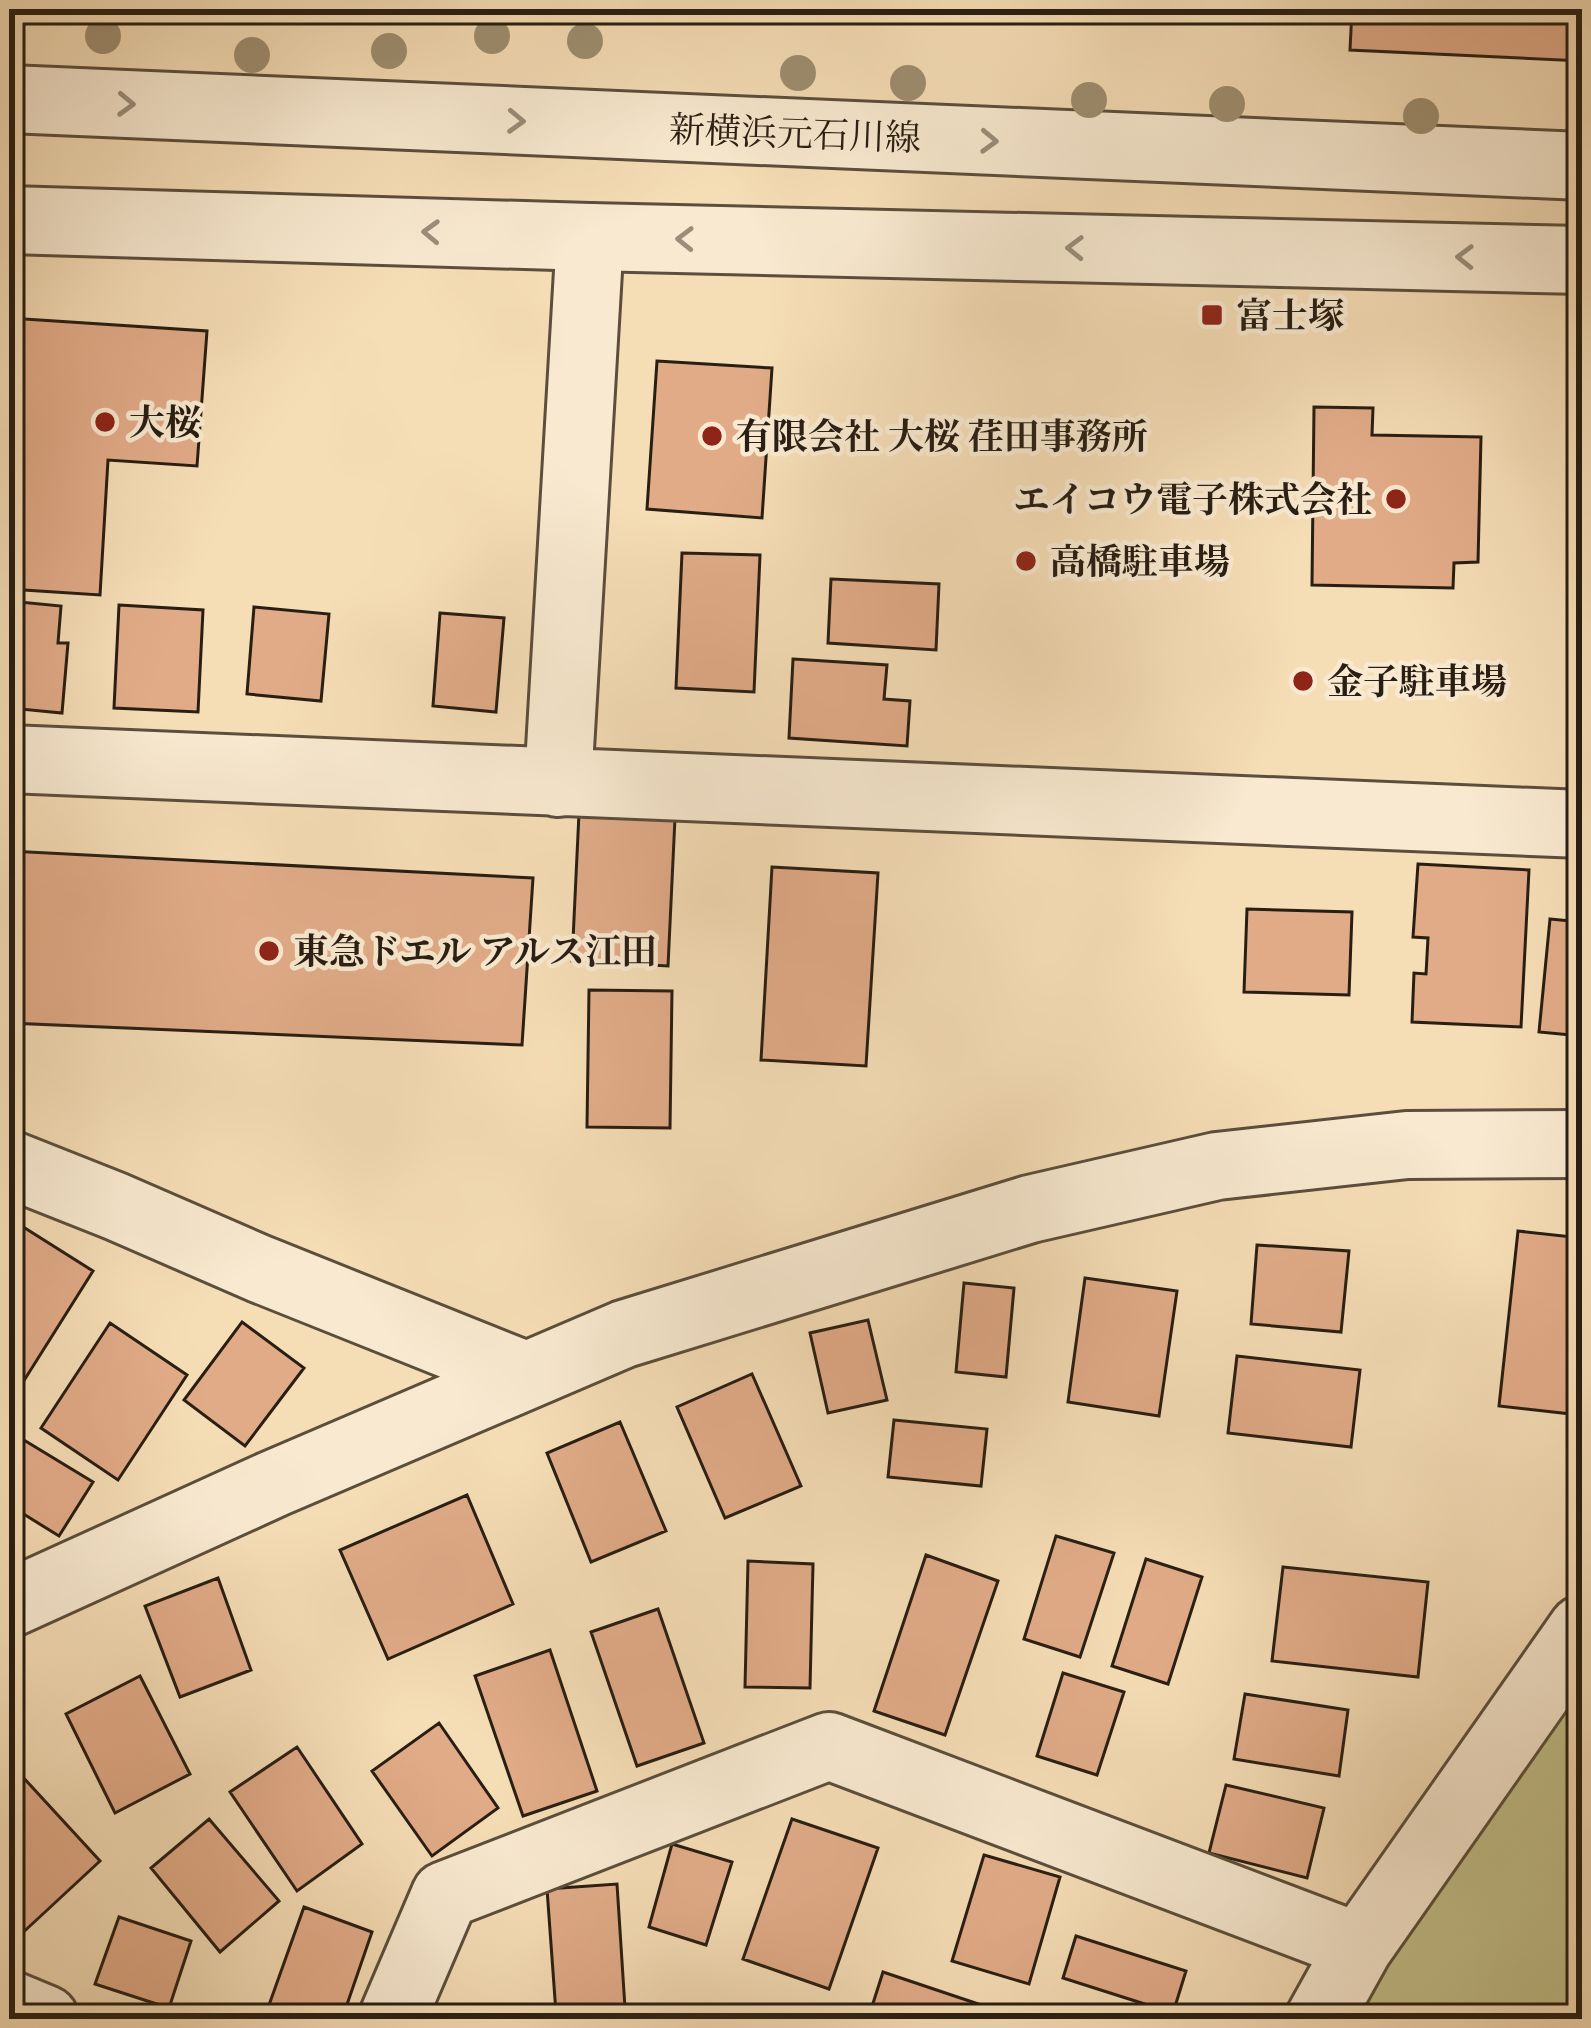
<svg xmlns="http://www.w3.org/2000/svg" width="1591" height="2028" font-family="'Gentium Book Plus','Noto Serif JP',serif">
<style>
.green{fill:#c2bf89;stroke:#756e4e;stroke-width:3}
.building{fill:#e1ab88;stroke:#281e13;stroke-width:3}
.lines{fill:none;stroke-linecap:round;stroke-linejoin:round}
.minor-casing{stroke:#5b4e3c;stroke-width:72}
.tertiary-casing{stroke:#5b4e3c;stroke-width:72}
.minor{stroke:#f8e9d0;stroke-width:66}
.tertiary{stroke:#f8e9d0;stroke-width:66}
.tree{fill:#9e8e70}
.oneway{stroke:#9a8e7b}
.poi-dot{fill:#8f2418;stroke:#f8e9d0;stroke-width:4.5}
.labels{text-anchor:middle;stroke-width:9;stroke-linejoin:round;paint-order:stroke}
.street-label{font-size:36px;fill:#281e13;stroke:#f8e9d0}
.poi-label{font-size:36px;font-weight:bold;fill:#281e13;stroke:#f8e9d0;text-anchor:start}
</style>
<rect width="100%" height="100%" fill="#f5ddb6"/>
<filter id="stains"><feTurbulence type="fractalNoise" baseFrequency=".00167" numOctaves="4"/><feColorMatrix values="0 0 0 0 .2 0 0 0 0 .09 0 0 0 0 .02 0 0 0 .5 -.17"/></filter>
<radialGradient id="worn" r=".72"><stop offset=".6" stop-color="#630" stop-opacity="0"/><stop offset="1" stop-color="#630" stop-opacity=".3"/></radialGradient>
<path class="green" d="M1582 1679V2019H1338Z"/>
<path class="building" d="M1352 9H1582V61L1350 50Z
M9 318 207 331 197 466 108 460 100 595 9 589Z
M657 361 772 368 762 518 647 509Z
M1314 407 1373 408 1372 435 1481 437 1478 562 1454 563 1453 588 1312 585Z
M682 553 760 555 754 692 676 688Z
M1578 558H1582V696H1574Z
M831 579 939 584 936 650 828 643Z
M9 601 61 606 58 643H68L62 713 20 709 22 685 9 684Z
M119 605 203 610 198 712 114 708Z
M254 607 329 614 321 701 247 694Z
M440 613 504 618 496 712 433 706Z
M793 659 887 665 884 699 910 701 907 746 789 738Z
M579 813 675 818 668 966 572 961Z
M9 851 533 878 522 1045 9 1023Z
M1418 864 1529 870 1521 1027 1412 1022 1414 973 1426 974 1428 938 1413 937Z
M772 867 878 873 866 1066 761 1060Z
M1247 909 1352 912 1349 995 1244 992Z
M1550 919 1582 922V1036L1539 1032Z
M589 990 672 991 670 1128 587 1127Z
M9 1218 93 1271 18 1390 9 1385Z
M1518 1231 1582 1238 1580 1415 1499 1406Z
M1257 1245 1349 1251 1341 1332 1251 1324Z
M1085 1278 1177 1291 1159 1416 1068 1402Z
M964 1283 1014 1288 1006 1377 956 1372Z
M868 1320 887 1400 828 1413 810 1333Z
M242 1322 304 1368 245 1446 184 1400Z
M110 1323 187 1375 118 1480 41 1428Z
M1237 1356 1360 1370 1351 1447 1228 1433Z
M752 1374 801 1486 725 1518 677 1407Z
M894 1420 987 1429 981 1486 888 1477Z
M620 1422 666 1531 591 1562 547 1453Z
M9 1431 93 1482 59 1536 9 1505Z
M467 1495 513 1604 388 1659 340 1550Z
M1056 1536 1114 1553 1080 1657 1024 1639Z
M926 1555 998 1581 945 1735 874 1711Z
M1146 1559 1202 1577 1168 1684 1112 1666Z
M748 1561 813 1564 810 1688 745 1687Z
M1283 1567 1428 1582 1418 1677 1272 1661Z
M218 1578 251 1670 180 1697 145 1606Z
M658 1609 704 1743 637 1766 591 1632Z
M550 1650 597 1791 523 1816 475 1676Z
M1063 1673 1124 1692 1097 1775 1037 1756Z
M140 1676 190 1774 115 1813 66 1714Z
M1245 1694 1348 1710 1339 1776 1234 1759Z
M439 1723 498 1808 432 1856 372 1771Z
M297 1747 362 1844 297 1891 230 1792Z
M9 1762 100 1861 17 1938 9 1930Z
M1226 1785 1324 1808 1307 1878 1209 1853Z
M209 1819 279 1901 220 1952 151 1868Z
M792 1819 878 1848 829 1989 743 1959Z
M672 1844 732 1862 706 1945 649 1927Z
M984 1855 1060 1877 1029 1984 952 1961Z
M617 1884 625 2008 556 2013 547 1889Z
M304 1907 372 1932 342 2019H264Z
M119 1917 191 1941 169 2008 95 1984Z
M1076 1936 1186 1971 1173 2013 1063 1978Z
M883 1972 1017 2017 868 2019Z"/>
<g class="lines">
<g class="minor-casing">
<path id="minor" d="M9 759 1582 824
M558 783 590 237
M9 1164 115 1206 260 1269 525 1375
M9 1604 273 1484 624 1334 1030 1209 1217 1166 1407 1145 1582 1144
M9 2004 45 2019
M392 2019 445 1895 829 1746 1359 1947
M1319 2019 1359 1947 1582 1629"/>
</g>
<g class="tertiary-casing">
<path id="tertiary" d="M9 99 1582 166
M9 220 590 237 1582 260"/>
</g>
<use href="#minor" class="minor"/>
<use href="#tertiary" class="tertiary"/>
</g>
<g class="tree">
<circle cx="103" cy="36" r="18"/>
<circle cx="492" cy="36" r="18"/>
<circle cx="585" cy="41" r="18"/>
<circle cx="389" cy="51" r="18"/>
<circle cx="252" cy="55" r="18"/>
<circle cx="798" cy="73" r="18"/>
<circle cx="908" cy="83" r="18"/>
<circle cx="1089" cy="100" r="18"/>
<circle cx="1227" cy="104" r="18"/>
<circle cx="1421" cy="116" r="18"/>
</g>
<defs><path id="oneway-chevron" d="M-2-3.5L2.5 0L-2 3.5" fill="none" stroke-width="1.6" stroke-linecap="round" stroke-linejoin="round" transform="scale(3)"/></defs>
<g class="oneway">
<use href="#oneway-chevron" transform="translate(126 104) rotate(2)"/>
<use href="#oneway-chevron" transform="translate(516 121) rotate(2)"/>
<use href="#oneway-chevron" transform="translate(989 141) rotate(2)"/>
<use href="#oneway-chevron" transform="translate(431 232) rotate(-178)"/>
<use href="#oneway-chevron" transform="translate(685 239) rotate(-179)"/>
<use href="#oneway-chevron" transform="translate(1075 248) rotate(-179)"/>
<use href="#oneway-chevron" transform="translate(1465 257) rotate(-179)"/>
</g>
<g class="poi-dot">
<rect x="1200" y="303" width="24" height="24" rx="6"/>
<circle cx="105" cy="422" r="12"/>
<circle cx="712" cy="436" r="12"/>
<circle cx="1396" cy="499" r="12"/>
<circle cx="1026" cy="561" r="12"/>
<circle cx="1303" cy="681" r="12"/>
<circle cx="269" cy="951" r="12"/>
</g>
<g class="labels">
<g class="street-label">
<text transform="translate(795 133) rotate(2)" y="13">新横浜元石川線</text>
</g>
<g class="poi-label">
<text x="1236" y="328">富士塚</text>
<text x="129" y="435">大桜</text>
<text x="736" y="449">有限会社 大桜 荏田事務所</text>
<text x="1372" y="512" text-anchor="end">エイコウ電子株式会社</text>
<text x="1050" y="574">高橋駐車場</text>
<text x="1327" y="694">金子駐車場</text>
<text x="293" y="964">東急ドエル アルス江田</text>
</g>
</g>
<rect width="1591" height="2028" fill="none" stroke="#f5ddb6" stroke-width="48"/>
<rect x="12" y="12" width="1567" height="2004" fill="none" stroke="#281e13" stroke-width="6"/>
<rect x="24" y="24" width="1543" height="1980" fill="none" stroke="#281e13" stroke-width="3"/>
<rect width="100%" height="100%" filter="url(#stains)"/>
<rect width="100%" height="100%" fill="url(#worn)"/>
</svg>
